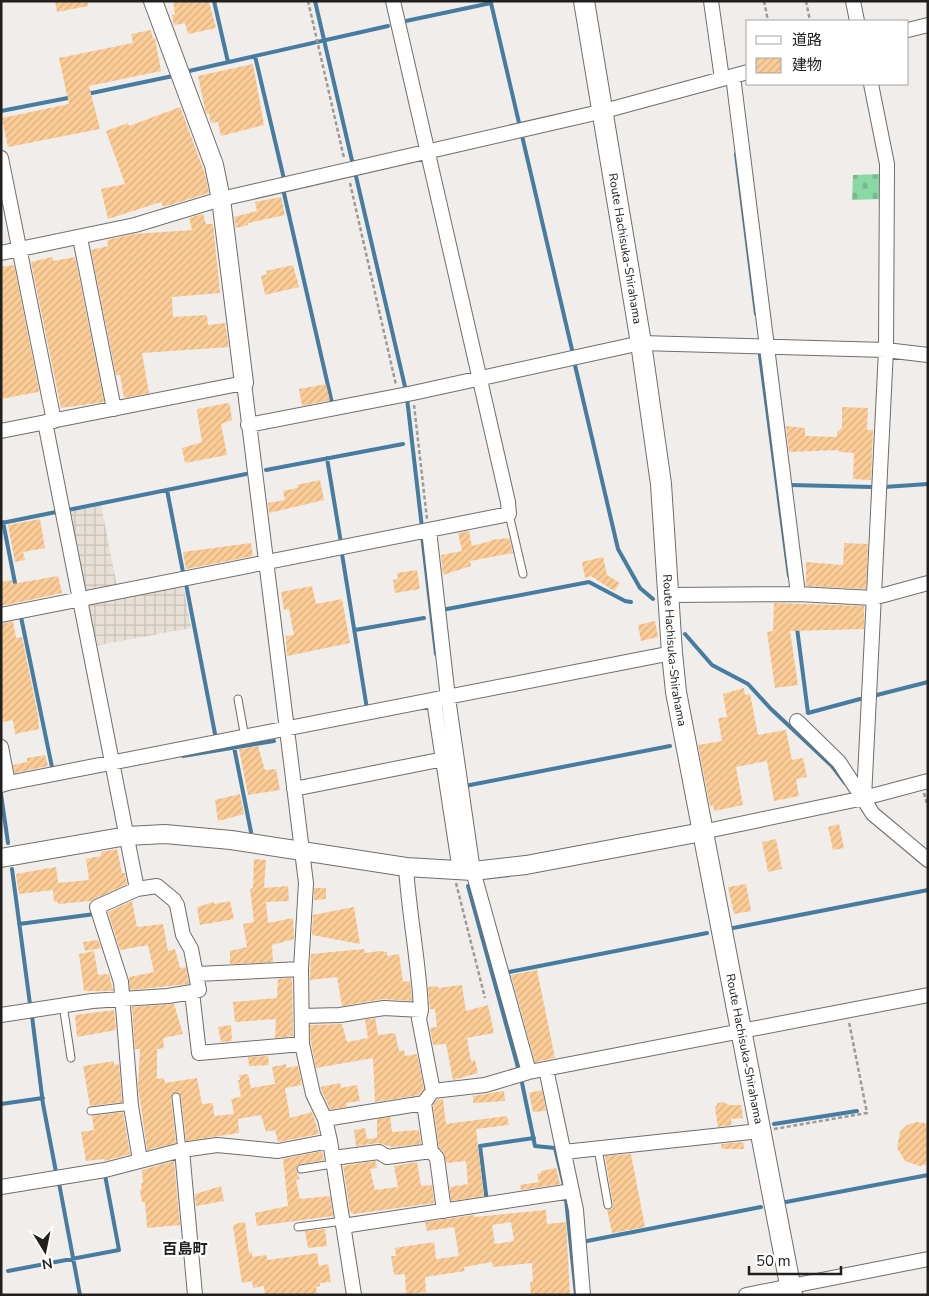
<svg xmlns="http://www.w3.org/2000/svg" width="929" height="1296" font-family="'Nunito Sans','Noto Sans JP',sans-serif">
<style>
.industrial{fill:url(#industrial-grid)}
.cemetery{fill:url(#cemetery-stones)}
.lines{fill:none;stroke-linecap:round;stroke-linejoin:round}
.stream{stroke:#467ca0;stroke-width:4}
.building{fill:url(#building-hatch);fill-rule:evenodd}
.service-casing{stroke:#706e6a;stroke-width:9}
.minor-casing{stroke:#706e6a;stroke-width:16}
.tertiary-casing{stroke:#706e6a;stroke-width:20}
.secondary-casing{stroke:#706e6a;stroke-width:22}
.path{stroke:#9d9a98;stroke-width:2.5;stroke-dasharray:4 2.5;stroke-linecap:butt}
.service{stroke:#fff;stroke-width:7}
.minor{stroke:#fff;stroke-width:14}
.tertiary{stroke:#fff;stroke-width:18}
.secondary{stroke:#fff;stroke-width:20}
.labels{text-anchor:middle;stroke-width:4.5;stroke-linejoin:round;paint-order:stroke}
.street-label{font-size:12px;fill:#21201f;stroke:#fff}
.quarter-label{font-size:15px;font-weight:bold;fill:#21201f;stroke:#fff}
</style>
<defs>
<pattern id="industrial-grid" width="8" height="8" patternUnits="userSpaceOnUse" patternTransform="scale(1.25)"><rect width="8" height="8" fill="#e8e0d6"/><path d="M0 4h8M4 0v8" fill="none" stroke="#c7c0b7"/></pattern>
<pattern id="cemetery-stones" width="16" height="16" patternUnits="userSpaceOnUse" patternTransform="scale(1.25)"><rect width="16" height="16" fill="#8ad9a4"/><path d="M2 7V4a2 2 0 0 1 4 0v3zM10 15v-3a2 2 0 0 1 4 0v3z" fill="#77ba8d"/></pattern>
<pattern id="building-hatch" width="6" height="6" patternUnits="userSpaceOnUse" patternTransform="scale(1.25)"><rect width="6" height="6" fill="#fbcc96"/><path d="M-1 1l2-2M0 6l6-6M5 7l2-2" fill="none" stroke="#d7af81"/></pattern>
</defs>
<rect width="100%" height="100%" fill="#f1edea"/>
<path class="industrial" d="M101 505 117 586 87 592 81 588 69 512Z
M183 585 191 628 94 646 86 607 93 602Z"/>
<path class="cemetery" d="M883 174V199L852 200 853 175Z"/>
<g class="lines">
<path class="stream" d="M214 1 228 62
M315 1 353 165
M401 22 491 3 573 354
M255 56 284 179
M189 71 388 26
M87 94 173 76
M1 111 73 97
M736 154 756 314
M355 172 406 391
M283 189 332 403
M760 355 789 576
M574 361 618 549 640 588 653 599
M407 398 422 528
M327 458 341 543
M266 470 403 444
M790 485 872 487
M884 487 928 484
M167 490 183 572
M68 510 246 474
M3 522 16 588
M2 523 56 512
M422 535 436 654
M342 554 367 709
M186 584 216 739
M442 610 589 582 625 601 631 602
M21 617 53 772
M797 628 808 713 860 699
M355 630 424 618
M685 634 712 665 748 684 771 709 832 766 845 783
M873 696 928 682
M234 747 251 832
M183 756 274 741
M465 786 670 746
M1 794 8 843
M12 869 30 1004
M468 886 519 1071
M19 924 95 914
M733 928 928 890
M509 972 707 933
M32 1016 43 1104 56 1172
M521 1078 535 1146 555 1148 564 1185
M1 1104 43 1098
M774 1124 857 1111
M59 1183 80 1295
M566 1199 576 1295
M487 1202 480 1146 534 1138
M786 1202 928 1175
M587 1241 761 1207
M8 1271 119 1250 105 1175"/>
</g>
<path class="building" d="M55 1H88V6L57 12Z
M173 1H209L216 28 188 34 185 23 174 25 172 15 175 14Z
M151 30 153 39 155 38 161 71 89 86 100 129 8 147 2 118 69 104 59 58 133 43 131 34Z
M253 64 264 125 221 136 218 122 211 123 209 113 206 114 198 76Z
M180 107 205 174 209 193 163 207 161 202 108 219 101 189 125 184 106 131 128 123 129 126Z
M281 197 285 215 248 223V225L236 228 234 217 257 211 255 202Z
M203 214 206 224H213L220 293 172 297 173 317 207 315 208 325 225 323 229 347 142 353 149 393 124 398 120 375H116L91 250 108 246 107 240 134 234 192 230 189 218Z
M53 257V261L75 257 104 402 61 408 31 262Z
M14 265 39 390 38 392 1 399V267Z
M293 265 299 287 265 295 261 276 267 274 266 271Z
M326 384 330 400 302 406 299 389Z
M227 403 230 405 232 420 221 424 227 455 185 463 182 448 202 442 197 411 198 409Z
M842 407 868 408 867 430H873L871 480 853 479 854 453 840 452 838 450 789 452 786 426 805 428V436L837 437V432L842 428Z
M320 480 324 500 269 513 268 503 285 500 283 491 298 488 297 485Z
M40 519 45 548 23 552 25 560 15 562 8 525Z
M469 531 472 546 491 541V540L509 538 513 553 470 561 471 566 443 575 441 555 462 551 458 533Z
M251 543 253 556 186 569 183 552Z
M844 543 868 544 866 589 806 586V562L843 565Z
M603 557 607 575 620 583 614 591 591 576 585 578 582 562Z
M417 570 420 589 395 593 393 580 398 579 397 573Z
M58 576 62 593 1 606V582L12 580V584Z
M312 586 316 604 342 599 350 643 287 656 286 636 294 635 289 609 284 610 281 592Z
M774 603 864 606V629L790 631 798 685 775 688 767 632 773 631Z
M13 621 16 638 22 637 38 715 39 729 15 734 13 720 3 722 1 714V624Z
M655 621 658 637 641 641 638 625Z
M744 688 745 695 750 694 758 735 786 730 792 760 803 758 807 777 796 779 799 796 774 801 767 761 736 767 743 805 714 811 713 805 710 806 698 745 722 741 718 718 727 717 723 694Z
M258 746 265 770 276 769 280 790 248 795 239 749Z
M45 755 48 766 15 773 13 765 27 762V758Z
M240 794 244 814 218 821 215 800Z
M839 824 844 848 833 850 828 827Z
M776 839 782 869 768 872 762 842Z
M117 849 122 873H125L127 884 91 901 58 904V902H54L53 890 19 894 16 874 56 867 58 883 89 880 86 859 101 856V852Z
M254 859 266 860 264 888 288 886 289 901 266 902 268 923 293 918 294 939 272 945 273 962 230 964V951L247 947 243 924 254 922 250 889 253 888Z
M746 884 751 911 734 914 728 887Z
M314 888H326V899L314 900Z
M132 901 137 927 163 924 168 951 175 949 180 968 186 967 189 984 130 990 129 977 154 972 148 945 120 950 108 912Z
M230 901 234 919 200 925 197 907 214 902V904Z
M354 907 360 944 312 935 313 915Z
M98 940 101 948 85 951 83 942Z
M364 949 365 953 380 951 387 952V956L399 954 403 982 410 981 412 1001 383 999 342 1006 337 977 310 980 311 954Z
M94 951 98 975 109 974 113 991H84L79 954Z
M537 970 555 1058 535 1062 511 975Z
M292 978 293 1036 275 1038 276 1019 235 1022 233 1002 277 998 278 979Z
M462 985 466 1011 488 1005 494 1033 467 1038 471 1061 475 1060 478 1073 453 1080 446 1044 433 1045 430 1028 437 1027 435 1009H430L428 987 437 986 438 988Z
M174 1004 183 1034 163 1038 164 1048 157 1049V1079L164 1078 165 1083 197 1078 202 1104 213 1103 214 1116 234 1114 231 1099 241 1097 238 1080H240L239 1075 248 1074 251 1088 275 1084 272 1067 286 1064V1068L298 1066 302 1085 285 1088 290 1118 312 1112 319 1134 278 1142 275 1130 266 1132 261 1115 238 1119 239 1133 186 1141 181 1096 176 1092 171 1097 176 1143 147 1150 138 1086 140 1049H135L132 1007Z
M114 1010 116 1030 77 1037 75 1015Z
M375 1018 378 1035 395 1033 399 1051 404 1050 405 1056 417 1054 424 1089 419 1095 375 1102 373 1058 316 1068 311 1043 310 1025 342 1024 347 1042 368 1038 365 1020Z
M231 1025 232 1041 221 1042 218 1027Z
M268 1056 269 1065 249 1066 248 1057Z
M114 1061V1065L119 1064 122 1102 90 1106 83 1066Z
M340 1083 341 1088 357 1085 360 1101 346 1103 347 1107 330 1109 320 1087Z
M542 1090 546 1111 533 1112 529 1093Z
M504 1091 505 1101 473 1103V1096Z
M443 1099 446 1124 507 1116 509 1125 476 1129 484 1196 451 1201 449 1182 450 1187 468 1184 466 1161 446 1163 444 1153 439 1147 433 1105 437 1100Z
M724 1102 728 1105H741L743 1118 731 1119 732 1125 718 1127 715 1108 718 1103Z
M123 1112 130 1154 104 1161V1159L86 1161 81 1132 94 1130 92 1116Z
M390 1117 392 1132 419 1130 421 1144 393 1147 378 1143 356 1146 354 1130 365 1128 367 1139 377 1138V1119Z
M917 1122 928 1124V1164L920 1166 905 1161 897 1148 900 1132 907 1125Z
M743 1142 744 1149H722L721 1144Z
M322 1151 324 1160 297 1165 296 1170 300 1179 296 1180 300 1199 330 1196 333 1216 257 1226 255 1213 288 1206 283 1159Z
M631 1154 645 1227 612 1233 607 1210 612 1209 613 1204 605 1156Z
M174 1161 180 1225 147 1228 145 1202H142L140 1190 142 1189 141 1183H143L142 1170Z
M375 1161 377 1168 370 1169 375 1190 398 1187 394 1166 417 1162 421 1186 432 1185 434 1203 354 1214 350 1212 343 1166Z
M556 1168 560 1184 521 1190 520 1185 539 1182 537 1174 541 1173V1171Z
M221 1186 224 1201 196 1206 195 1194Z
M546 1210 547 1224 566 1222 570 1295H531L530 1282H533L532 1263 493 1267 492 1262 464 1267 465 1271 425 1277 426 1292 406 1294 405 1274 394 1275 391 1256H396L395 1248 434 1242 436 1259 459 1256 454 1227 427 1231 425 1222 474 1215 475 1217ZM511 1222 514 1241 495 1244 492 1225Z
M245 1222 249 1253 252 1252V1257L266 1255 268 1260 317 1253 319 1266 328 1264 331 1282 320 1283V1286L316 1287 317 1295H265L264 1286 253 1288 252 1281 242 1283 233 1227 235 1224Z
M325 1229 327 1246 308 1248 305 1231Z"/>
<g class="lines">
<g class="service-casing">
<path id="service" d="M509 514 523 574
M238 699 245 738
M63 1005 71 1058
M176 1097 182 1150
M91 1111 131 1106
M598 1149 608 1205
M301 1169 333 1164
M298 1227 343 1221"/>
</g>
<g class="minor-casing">
<path id="minor" d="M711 1 722 79
M853 1 857 21
M908 30 928 25
M733 76 798 594
M1 158 54 421
M80 238 114 409
M1 253 135 225 221 199 604 111 748 72
M45 422 137 889 157 886 174 900 177 905 183 935 191 949 199 990 192 992
M248 425 413 393 641 343 886 350 928 355
M1 431 244 383 306 883 301 969 302 1044 313 1094 325 1119 330 1141 354 1295
M429 530 448 698 473 871 529 1072 928 995
M668 595 798 594 873 598 928 583
M1 615 509 514 508 502 393 1
M434 701 460 871
M797 721 839 762 873 814 928 860
M1 747 8 783 1 785
M8 783 672 653
M294 789 444 759
M864 798 886 350 887 164 871 84
M702 832 864 798 928 781
M137 889 97 907 121 982 131 1106 140 1160
M197 974 301 969
M421 1010 419 1019 433 1091 485 1085 529 1072
M1 1015 92 1001 168 996 192 992 199 1053 302 1044
M302 1016 340 1015 384 1008 421 1010C419 962 409 915 406 867
M546 1069 576 1210 583 1295
M325 1119 424 1103 429 1096
M182 1150 195 1295
M431 1151 437 1158 444 1211
M564 1152 760 1131
M333 1158 379 1152 387 1157 431 1151 424 1103
M1 1187 105 1170 182 1150 217 1145 278 1151 330 1141
M343 1226 572 1191
M746 1295 928 1259"/>
</g>
<g class="tertiary-casing">
<path id="tertiary" d="M153 1 214 165 221 199 244 383
M1 858 127 836 165 834 231 840 406 867 473 871 526 865 702 832"/>
</g>
<g class="secondary-casing">
<g id="secondary">
<path id="s1" d="M584 1 641 343 661 484 672 653 676 692 792 1295"/>
</g>
</g>
<path class="path" d="M308 1 344 158
M764 1 768 21
M806 1 810 21
M350 183 396 385
M414 405 427 519
M924 793 928 807
M456 883 485 998
M774 1129 867 1113 849 1022"/>
<use href="#service" class="service"/>
<use href="#minor" class="minor"/>
<use href="#tertiary" class="tertiary"/>
<use href="#secondary" class="secondary"/>
</g>
<g class="labels">
<g class="street-label">
<text dy="4" stroke="none"><textPath href="#s1" startOffset="251">Route Hachisuka-Shirahama</textPath></text>
<text dy="4" stroke="none"><textPath href="#s1" startOffset="656">Route Hachisuka-Shirahama</textPath></text>
<text dy="4" stroke="none"><textPath href="#s1" startOffset="1061">Route Hachisuka-Shirahama</textPath></text>
</g>
<g class="quarter-label">
<text x="185" y="1254">百島町</text>
</g>
</g>
<rect width="929" height="1296" fill="none" stroke="#21201f" stroke-width="5"/>
<rect x="746" y="20" width="162" height="65" fill="#ffffff" stroke="#a6a6a5"/>
<rect x="756" y="36" width="25" height="8" fill="#ffffff" stroke="#a6a6a5"/>
<text x="792" y="45" font-size="15" fill="#21201f">道路</text>
<rect x="756" y="58" width="25" height="15" fill="url(#building-hatch)" stroke="#a6a6a5"/>
<text x="792" y="70" font-size="15" fill="#21201f">建物</text>
<g transform="translate(45 1251) rotate(170)" stroke="#ffffff" stroke-width="4" paint-order="stroke">
<path d="M0-4L9 19L0 12L-9 19Z" fill="#21201f"/>
<text y="-8" font-size="14" font-weight="bold" text-anchor="middle" fill="#21201f">N</text>
</g>
<path d="M749 1266v8h92v-8" fill="none" stroke="#21201f" stroke-width="2.5"/>
<text x="756" y="1266" font-size="15" fill="#21201f" stroke="#ffffff" stroke-width="4" paint-order="stroke">50 m</text>
</svg>
